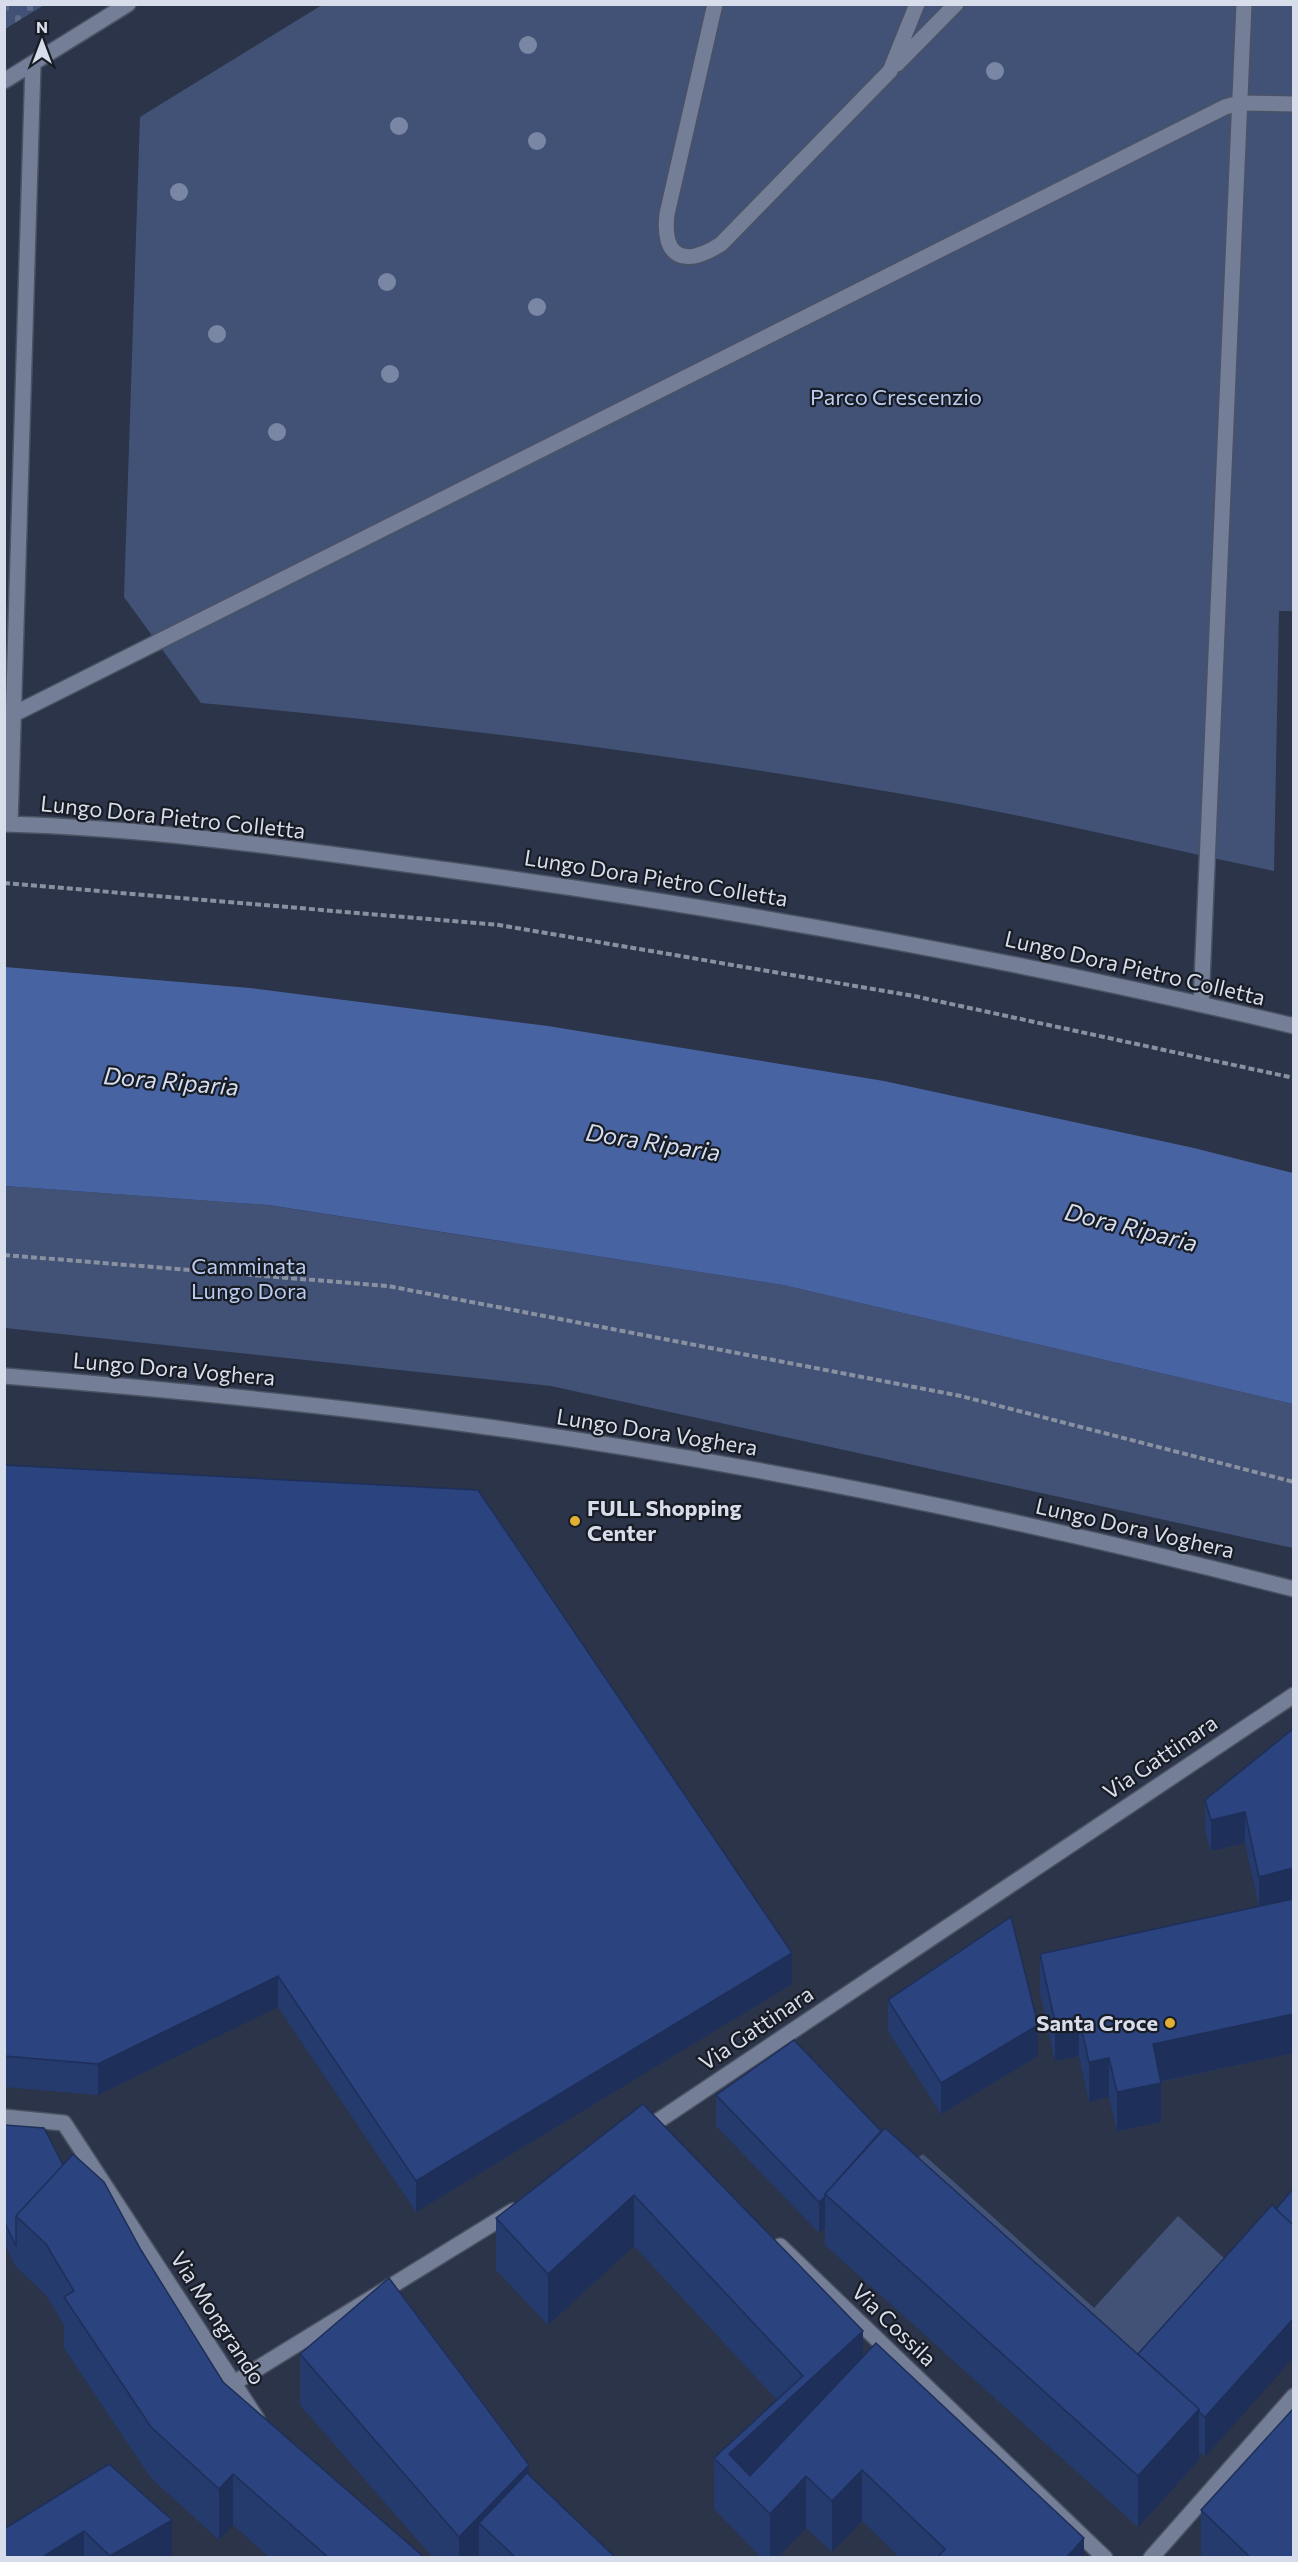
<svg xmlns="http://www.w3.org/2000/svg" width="1298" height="2562" font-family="Commissioner,sans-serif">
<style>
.cemetery{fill:url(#cemetery-stones)}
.green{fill:#425277}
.water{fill:#4863a1}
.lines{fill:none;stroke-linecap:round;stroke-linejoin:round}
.minor-casing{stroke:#4b5263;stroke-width:18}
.path{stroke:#8991a1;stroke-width:4;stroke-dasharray:6 3;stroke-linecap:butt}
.minor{stroke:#747e96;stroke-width:15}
.tree{fill:#7a87a4}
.wall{fill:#253a6d}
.shaded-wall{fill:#1e2f59}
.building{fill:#2b437f;stroke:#1e2f59;stroke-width:1.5}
.poi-dot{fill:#e1af34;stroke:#181c25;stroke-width:2}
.labels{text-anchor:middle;stroke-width:4.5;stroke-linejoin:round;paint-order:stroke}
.park-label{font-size:22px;fill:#bacbef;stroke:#181c25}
.street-label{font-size:22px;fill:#d7ddea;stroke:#181c25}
.poi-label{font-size:22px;font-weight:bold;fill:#d7ddea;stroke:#181c25;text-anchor:start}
.water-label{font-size:24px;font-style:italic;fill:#d5def0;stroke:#181c25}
</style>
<defs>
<pattern id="cemetery-stones" width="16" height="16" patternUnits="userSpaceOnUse" patternTransform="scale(1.5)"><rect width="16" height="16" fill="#425277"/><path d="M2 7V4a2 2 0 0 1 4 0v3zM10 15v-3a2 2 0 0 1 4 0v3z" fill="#5d6a8a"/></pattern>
</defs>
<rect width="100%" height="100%" fill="#2b3448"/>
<path class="cemetery" d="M5 4H44V5L5 29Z"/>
<path class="green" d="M322 5H1293L1294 611H1279L1274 871C1167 849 1061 823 953 803 704 758 453 726 201 703L124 597 140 117Z
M4 1186 267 1205 783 1285 1293 1404V1548L551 1386 5 1328Z
M923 2154 1094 2308 1178 2216 1236 2269 1128 2387 893 2174Z"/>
<path class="water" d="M5 967 250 988 548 1026 884 1081 1194 1148 1293 1173V1404L783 1285 268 1205 5 1186Z"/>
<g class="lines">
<g class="minor-casing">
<path id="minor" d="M715 4 667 214C662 259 685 267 721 244L890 71 917 4
M897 64 956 4
M4 81 128 4
M14 714 1225 107 1239 103 1294 104
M4 824C153 828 302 850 448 870 733 909 1014 959 1294 1026
M10 824 33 64
M1201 1004 1244 4
M4 1376C166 1389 328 1405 488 1427 759 1464 1028 1521 1294 1589
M4 2117 64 2123 257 2419
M643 2131 1294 1695
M780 2246 1105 2558
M234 2383 513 2211
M1151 2558 1294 2396"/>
</g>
<path class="path" d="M4 883 499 925 914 996 1294 1078
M4 1255 388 1286 961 1396 1294 1482"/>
<use href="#minor" class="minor"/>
</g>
<g class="tree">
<circle cx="528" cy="45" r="9"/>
<circle cx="995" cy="71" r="9"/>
<circle cx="399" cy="126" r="9"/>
<circle cx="537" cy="141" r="9"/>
<circle cx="179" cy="192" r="9"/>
<circle cx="387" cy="282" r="9"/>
<circle cx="537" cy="307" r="9"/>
<circle cx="217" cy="334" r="9"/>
<circle cx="390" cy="374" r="9"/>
<circle cx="277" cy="432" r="9"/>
</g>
<path class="wall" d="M4 1465 792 1984 416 2212 278 2007 98 2095 4 2087Z
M1293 1729V2053L1161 2082V2122L1117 2131 1109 2097 1089 2102 1079 2056 1055 2061 1040 1993V1954L1259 1907 1245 1843 1211 1851 1205 1831V1800Z
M888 2000 1038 2056 941 2114 888 2031Z
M716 2095 881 2131 1138 2354 1276 2209 1205 2457 1199 2451V2460L1138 2527 825 2245V2228L819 2233 716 2126Z
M643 2104 863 2357 1084 2558H900L862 2521 832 2552 806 2528 777 2558H762L714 2509V2458L777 2400 634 2246 548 2325 496 2270V2218Z
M4 2125 63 2165 141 2250 223 2382 425 2558H270L233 2525 219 2540 151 2478 64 2348V2325L46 2295 16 2267 4 2243Z
M300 2354 529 2475 616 2558H433L300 2405Z
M109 2464 172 2558H4Z
M1201 2510 1293 2558H1201Z"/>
<path class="shaded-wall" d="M1245 1812V1843L1211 1851V1820Z
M1293 1868V1899L1259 1908V1877Z
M792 1953V1984L416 2212V2181Z
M278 1976V2007L98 2095V2064Z
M1293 2014V2053L1153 2083V2044Z
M1079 2017V2056L1055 2061V2022Z
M1038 2025V2056L941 2114V2083Z
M1109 2058V2097L1089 2102V2062Z
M1161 2083V2122L1117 2131V2092Z
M634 2195V2246L548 2325V2274Z
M825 2197V2228L819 2233V2202Z
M1293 2319V2358L1205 2457V2417Z
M863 2331V2382L746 2490 729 2454Z
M1199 2409V2460L1138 2527V2476Z
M529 2465V2516L479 2523V2558H459V2537Z
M862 2470V2521L832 2552V2501Z
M233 2474V2525L219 2540V2489Z
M806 2476V2528L777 2558H770V2514Z
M172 2520V2558H110V2556Z
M84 2531V2558H41Z
M1084 2538V2558H1066Z"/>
<path class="building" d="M4 1465 478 1490 792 1953 416 2181 278 1976 98 2064 4 2056Z
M1293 1729V1868L1259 1877 1245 1812 1211 1820 1205 1800Z
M1293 1899V2014L1153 2044 1161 2083 1117 2092 1109 2058 1089 2062 1079 2017 1055 2022 1040 1954Z
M1011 1917 1038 2025 941 2083 888 2000Z
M794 2040 881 2131 825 2194V2197L819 2202 716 2095Z
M643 2104 863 2331 729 2454 750 2476 876 2343 1084 2538 1066 2558H937L945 2549 862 2470 832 2501 806 2476 770 2514 714 2458 803 2376 634 2195 548 2274 496 2218Z
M4 2125 44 2128 63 2165 16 2216V2246L4 2221Z
M885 2128 1199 2409 1138 2476 825 2194Z
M73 2154 104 2182 141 2250 223 2382 425 2558H329L233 2474 219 2489 151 2427 64 2297 74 2291 46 2244 16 2216Z
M1293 2189V2225L1276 2209Z
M1272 2205 1293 2225V2319L1205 2417 1199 2412V2409L1138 2354Z
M389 2278 529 2465 459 2537 300 2354Z
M1293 2409V2558H1251L1201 2510Z
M109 2464 172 2520 110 2556 84 2531 41 2558H4V2529Z
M527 2473 616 2558H516L479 2523Z"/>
<g class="poi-dot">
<circle cx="575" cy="1521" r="6"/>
<circle cx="1170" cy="2023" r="6"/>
</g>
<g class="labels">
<g class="park-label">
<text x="896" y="405">Parco Crescenzio</text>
<text x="249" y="1274">Camminata<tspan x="249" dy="25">Lungo Dora</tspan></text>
</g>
<g class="street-label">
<text transform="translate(173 817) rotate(6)" y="8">Lungo Dora Pietro Colletta</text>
<text transform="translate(656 878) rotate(9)" y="8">Lungo Dora Pietro Colletta</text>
<text transform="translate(1135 968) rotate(13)" y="8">Lungo Dora Pietro Colletta</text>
<text transform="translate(174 1369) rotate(5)" y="8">Lungo Dora Voghera</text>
<text transform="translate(657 1432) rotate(9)" y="8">Lungo Dora Voghera</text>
<text transform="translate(1135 1528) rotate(13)" y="8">Lungo Dora Voghera</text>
<text transform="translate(1160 1757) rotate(-34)" y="8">Via Gattinara</text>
<text transform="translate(756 2028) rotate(-34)" y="8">Via Gattinara</text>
<text transform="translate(218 2318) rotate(57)" y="8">Via Mongrando</text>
<text transform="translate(894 2325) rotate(44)" y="8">Via Cossila</text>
</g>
<g class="poi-label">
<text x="587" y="1516">FULL Shopping<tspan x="587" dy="25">Center</tspan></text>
<text x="1158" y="2031" text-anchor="end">Santa Croce</text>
</g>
<g class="water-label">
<text transform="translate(171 1082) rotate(5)" y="8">Dora Riparia</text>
<text transform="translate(653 1143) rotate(9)" y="8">Dora Riparia</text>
<text transform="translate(1131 1228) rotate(14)" y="8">Dora Riparia</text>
</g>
</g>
<rect width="1298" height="2562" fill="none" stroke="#d7ddea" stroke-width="12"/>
<g transform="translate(42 42)" stroke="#181c25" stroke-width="4.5" paint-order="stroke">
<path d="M0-4.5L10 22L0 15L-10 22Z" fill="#d7ddea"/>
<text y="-9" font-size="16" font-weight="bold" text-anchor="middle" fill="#d7ddea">N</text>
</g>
</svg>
